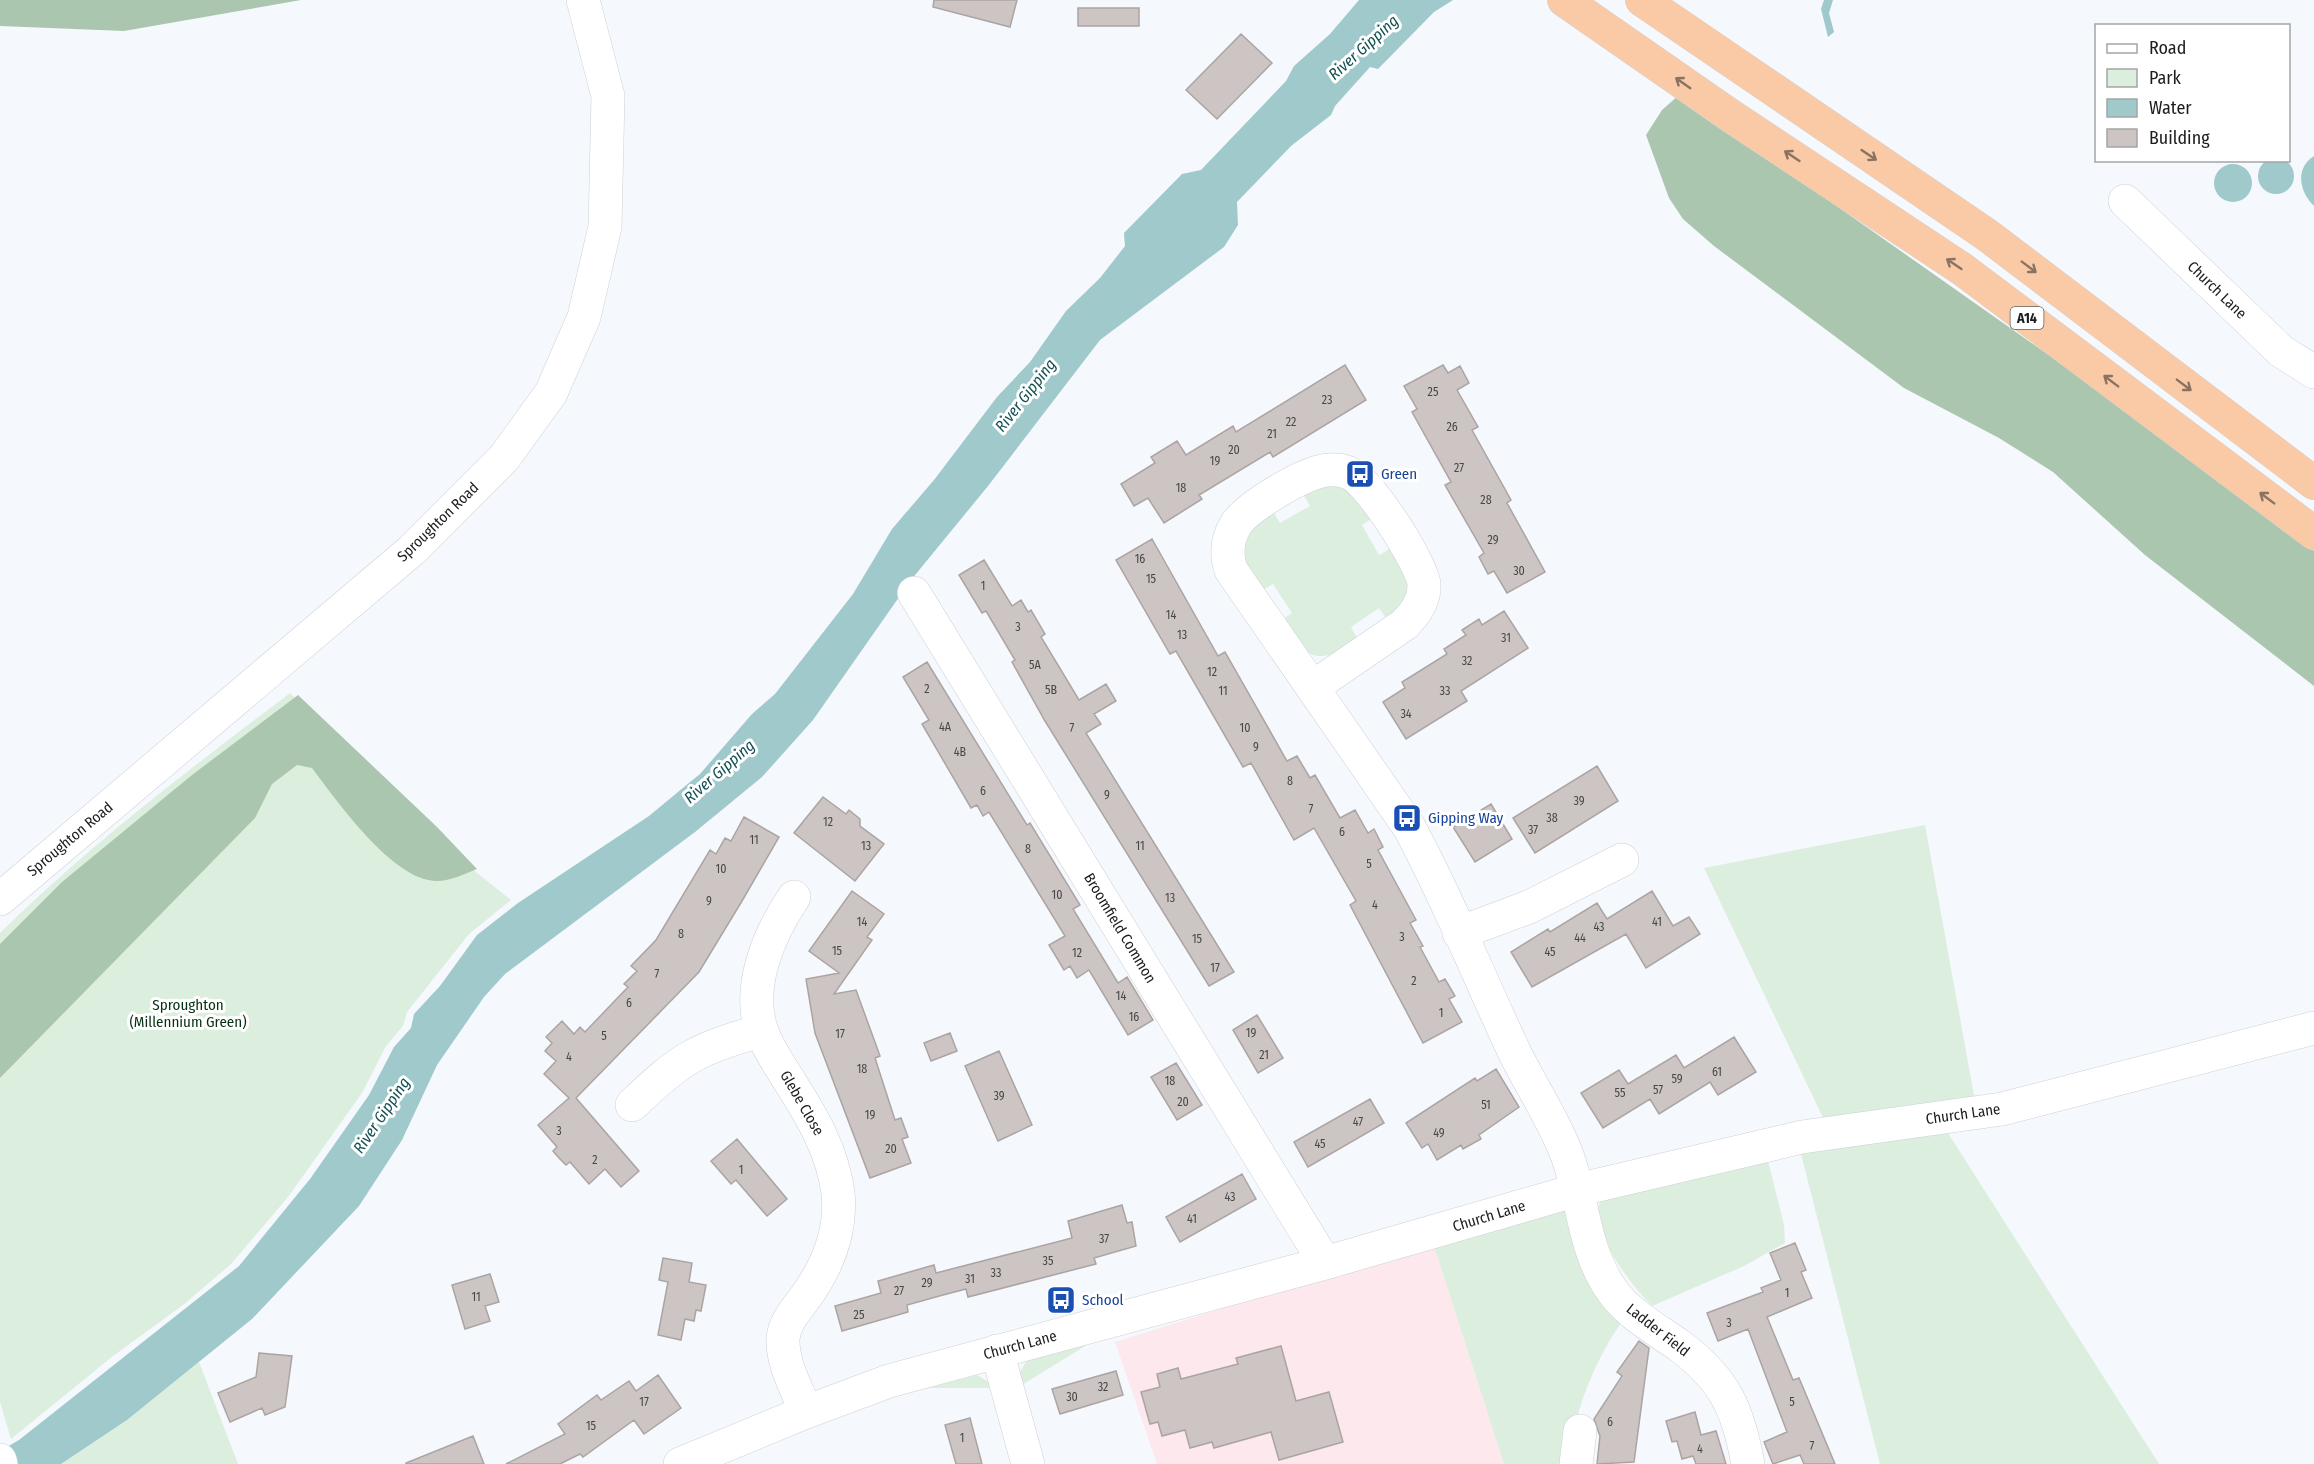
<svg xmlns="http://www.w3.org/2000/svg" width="2314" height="1464" font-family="'Fira Sans Condensed',sans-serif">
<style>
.education{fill:#fde8ed}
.green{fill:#dceede}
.forest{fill:#abc6af}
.water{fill:#9fc9cb}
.building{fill:#ccc5c3;stroke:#aba4a2;stroke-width:1.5}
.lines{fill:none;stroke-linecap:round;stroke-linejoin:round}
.minor-casing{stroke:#cdd0d6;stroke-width:34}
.highway-casing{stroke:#d6d6d6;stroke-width:34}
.minor{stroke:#fff;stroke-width:33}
.highway{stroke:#fac9a5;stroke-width:33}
.oneway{stroke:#8a7362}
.labels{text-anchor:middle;stroke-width:6;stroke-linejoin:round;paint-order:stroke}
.number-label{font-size:12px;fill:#474747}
.shield{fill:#fff;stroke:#5f6162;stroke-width:1.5}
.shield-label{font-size:14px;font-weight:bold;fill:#1b1d1e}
.street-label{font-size:15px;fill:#1b1d1e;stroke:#fff}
.transit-label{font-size:15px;fill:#164399;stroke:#fff;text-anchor:start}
.park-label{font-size:15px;fill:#053212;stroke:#fff}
.water-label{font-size:16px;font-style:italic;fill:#135053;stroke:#fff}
</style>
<rect width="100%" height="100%" fill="#f5f8fd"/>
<path class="education" d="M1433 1243 1504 1464H1157L1115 1342Z"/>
<path class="green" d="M1339 480 1377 515 1362 525 1379 555 1395 546 1415 587 1389 623 1379 608 1351 627 1360 643C1311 665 1313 660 1277 623L1292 613 1273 584 1258 593 1238 546 1271 508 1280 523 1310 506 1301 490Z
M290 693 467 865 511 900 469 934 407 1012 403 1026 386 1046 362 1093 288 1197 231 1264 183 1305 113 1356 11 1439 0 1402V933C89 845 190 769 290 693Z
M1925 825 1975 1101 1825 1122 1704 868Z
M1946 1130 2159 1464H1880L1801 1154Z
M1766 1153 1784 1225 1785 1243 1744 1266 1652 1306C1634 1288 1583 1226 1602 1199Z
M1564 1208 1621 1323C1592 1365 1574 1414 1568 1464H1504L1433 1243Z
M1090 1343 1022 1385 1019 1374 1027 1360Z
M199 1362 238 1464H61L127 1420Z
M977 1375 998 1388H929Z"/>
<path class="forest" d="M0 0H301L124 31 0 26Z
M1679 95 2087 382 2314 551V686L2145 555 2053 472 1999 438 1904 388 1714 246 1683 219 1669 198 1646 135 1662 110Z
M298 695 437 827 477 869C464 874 451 881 437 881 393 881 337 801 312 768L297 765 272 784 255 818 0 1078V944L62 882 192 775Z"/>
<path class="water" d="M1359 0H1453L1434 12 1378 69 1370 67 1335 106 1331 115 1291 146 1237 202 1238 225 1224 247 1100 340 988 486 911 580 813 720 762 777 695 832 505 974 484 997 437 1065 402 1140 359 1206 252 1319 127 1420 61 1464H0V1451L19 1440 239 1266 310 1179 369 1095 394 1047 411 1028 414 1014 440 986 477 935 518 903 649 816 684 787 700 774 752 714 775 694 853 594 892 529 934 480 997 397 1030 362 1066 311 1100 278 1125 246 1124 233 1182 174 1201 170 1286 81 1294 66 1330 34Z
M1824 0H1833L1829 13 1834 32 1828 37 1821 9Z
M2314 156V206C2300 193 2294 169 2314 156Z
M2258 176a18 18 0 1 1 36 0a18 18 0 1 1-36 0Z
M2214 183a19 19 0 1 1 38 0a19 19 0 1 1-38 0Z"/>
<path class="building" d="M934 0H1017L1010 27 933 7Z
M1078 8H1139V26H1078Z
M1241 34 1272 63 1217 119 1186 90Z
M1345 365 1366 400 1273 457 1270 452 1199 495 1202 499 1164 523 1148 498 1134 506 1121 484 1155 463 1151 457 1177 441 1186 455 1233 426 1236 432Z
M1443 365 1448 373 1460 366 1469 383 1457 390 1478 427 1472 430 1511 500 1507 503 1545 572 1507 593 1494 571 1488 574 1479 557 1484 553 1445 485 1451 482 1412 412 1417 409 1404 386Z
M1152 539 1218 656 1225 652 1287 761 1297 756 1310 778 1315 775 1340 818 1355 810 1368 833 1374 829 1383 847 1378 850 1416 920 1410 923 1423 946 1420 947 1439 982 1445 979 1455 996 1449 999 1462 1022 1423 1043 1350 905 1356 901 1314 828 1294 840 1251 763 1243 767 1176 651 1170 654 1116 560Z
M984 560 1012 606 1021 600 1028 612 1031 610 1045 634 1041 637 1079 700 1106 684 1116 701 1094 714 1101 724 1086 733 1234 972 1209 986 1045 721 1012 662 1015 660 986 611 982 613 959 575Z
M1504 611 1528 648 1461 691 1467 701 1406 739 1383 702 1405 688 1402 682 1447 654 1444 649 1466 635 1462 630 1479 619 1482 625Z
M927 662 1027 825 1030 823 1080 905 1073 909 1118 983 1127 977 1153 1020 1128 1035 1089 970 1077 978 1070 966 1064 970 1049 945 1065 936 989 812 983 816 977 805 971 808 922 724 929 720 903 677Z
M1597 766 1618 801 1535 853 1513 818Z
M823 797 846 814 849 810 860 819V826L884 844 855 881 794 833Z
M1491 804 1512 839 1475 862 1453 827Z
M744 817 779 837 742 901 699 972 576 1098 639 1171 621 1187 605 1169 589 1184 570 1162 566 1165 559 1158 553 1151 557 1147 538 1125 569 1098 544 1074 556 1061 545 1051 552 1043 546 1037 562 1021 574 1034 580 1027 585 1032 628 987 624 984 637 971 631 966 656 940 710 850 716 854 725 838 731 841Z
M852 891 884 914 867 937 872 940 834 994 856 990 880 1056 875 1058 895 1120 901 1118 908 1137 902 1139 911 1163 870 1178 815 1033 806 979 839 973 809 951Z
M1652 891 1673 926 1689 917 1700 934 1646 968 1626 934 1532 987 1511 952 1548 929 1550 932 1597 903 1607 919Z
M1257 1015 1283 1058 1258 1073 1233 1030Z
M950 1033 957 1051 931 1061 924 1043Z
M1734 1037 1756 1072 1718 1095 1710 1082 1659 1114 1650 1099 1603 1128 1581 1093 1619 1070 1628 1084 1676 1055 1684 1068Z
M999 1051 1032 1125 998 1141 965 1066Z
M1176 1063 1202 1105 1177 1120 1151 1077Z
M1496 1069 1519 1107 1479 1135 1481 1139 1463 1149 1461 1145 1437 1160 1428 1144 1422 1148 1406 1123 1475 1078 1477 1081Z
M1370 1099 1384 1123 1308 1167 1294 1142Z
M737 1139 787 1199 767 1216 736 1180 731 1184 711 1161Z
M1242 1174 1256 1199 1180 1242 1166 1217Z
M1122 1205 1127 1223 1132 1222 1136 1246 1094 1258 1096 1264 968 1297 966 1289 943 1295 907 1305 908 1312 842 1331 835 1306 881 1293 878 1281 934 1265 936 1273 1072 1238 1068 1221Z
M1795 1243 1806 1270 1801 1272 1812 1298 1767 1317 1793 1380 1799 1378 1835 1464H1804L1800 1455 1773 1464 1764 1442 1787 1432 1748 1329 1718 1341 1707 1313 1763 1292 1761 1288 1781 1280 1770 1253Z
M663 1258 692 1263 689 1282 706 1285 701 1311 696 1310 694 1321 685 1319 681 1340 658 1335 668 1282 659 1280Z
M490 1274 499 1302 485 1306 490 1321 465 1329 452 1285Z
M1639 1341 1649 1348 1634 1462 1597 1464 1600 1436 1594 1419 1622 1376 1617 1372Z
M1281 1346 1296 1401 1329 1392 1343 1442 1279 1460 1271 1432 1214 1448 1212 1442 1190 1448 1185 1430 1162 1436 1158 1422 1150 1424 1141 1392 1160 1387 1157 1374 1178 1368 1181 1379 1238 1364 1236 1358Z
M259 1353 292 1356 285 1407 265 1415 262 1408 230 1422 218 1393 256 1377Z
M1116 1371 1123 1395 1060 1414 1052 1389Z
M658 1375 681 1408 644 1434 634 1420 583 1457 580 1454 560 1464H506L565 1434 558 1424 597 1395 601 1400 629 1381 636 1391Z
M1695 1412 1701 1435 1716 1431 1726 1464H1696L1693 1456 1682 1459 1677 1441 1672 1442 1666 1421Z
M970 1418 982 1464H956L945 1425Z
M473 1436 484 1464H406V1463Z"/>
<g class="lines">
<g class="minor-casing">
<path id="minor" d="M2125 201 2281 351 2314 372
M914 593 1325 1263
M1313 687 1405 624C1416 613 1425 600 1424 584 1422 564 1369 480 1349 473 1339 469 1328 469 1318 472 1297 478 1245 508 1235 526 1227 540 1226 555 1231 570L1409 827C1448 899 1478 975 1513 1049 1530 1085 1553 1118 1567 1155 1584 1201 1583 1251 1613 1292 1631 1316 1656 1329 1680 1346 1725 1380 1738 1409 1748 1464
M794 897C769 934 745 989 763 1034 768 1048 777 1061 785 1074 809 1112 832 1147 838 1193 842 1231 828 1265 807 1295 797 1309 785 1321 783 1338 782 1364 797 1389 806 1412
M0 899 412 550 504 458 551 393 584 317 605 227 608 96 583 0
M1459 933 1529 907 1622 860
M632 1105C680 1059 697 1048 761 1031
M997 1351 1028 1464
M0 1460 1 1464
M680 1464 806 1412 889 1381 1325 1263 1577 1190 1802 1137 2002 1109 2314 1028
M1576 1464 1580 1431"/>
</g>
<g class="highway-casing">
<path id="highway" d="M1564 0 1731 116 1962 269 2314 533
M1642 0 1987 235 2314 483"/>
</g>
<use href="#minor" class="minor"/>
<use href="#highway" class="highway"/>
</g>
<defs><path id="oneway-shaft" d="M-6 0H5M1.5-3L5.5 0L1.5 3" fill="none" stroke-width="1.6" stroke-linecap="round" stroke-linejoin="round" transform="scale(1.5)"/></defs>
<g class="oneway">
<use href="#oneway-shaft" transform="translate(1683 83) rotate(-145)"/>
<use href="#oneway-shaft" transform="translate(1869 155) rotate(34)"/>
<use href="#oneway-shaft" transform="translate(1792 156) rotate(-146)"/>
<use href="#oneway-shaft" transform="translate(1954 264) rotate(-146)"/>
<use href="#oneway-shaft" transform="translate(2029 267) rotate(37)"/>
<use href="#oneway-shaft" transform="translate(2111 381) rotate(-143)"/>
<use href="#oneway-shaft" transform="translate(2184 385) rotate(37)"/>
<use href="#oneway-shaft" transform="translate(2267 498) rotate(-143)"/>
</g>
<defs>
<g id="bus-square" transform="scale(1.5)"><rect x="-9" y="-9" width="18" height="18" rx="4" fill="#1a4fb4" stroke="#fff"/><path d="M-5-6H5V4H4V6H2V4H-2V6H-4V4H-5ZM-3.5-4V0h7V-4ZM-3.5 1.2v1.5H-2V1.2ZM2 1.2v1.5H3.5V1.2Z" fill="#fff"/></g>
</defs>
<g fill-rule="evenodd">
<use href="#bus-square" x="1360" y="474"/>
<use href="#bus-square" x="1407" y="818"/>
<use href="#bus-square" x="1061" y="1300"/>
</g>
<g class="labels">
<g class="number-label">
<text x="1433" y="396">25</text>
<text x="1327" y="404">23</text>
<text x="1291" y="426">22</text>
<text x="1452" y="431">26</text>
<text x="1272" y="438">21</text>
<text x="1234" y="454">20</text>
<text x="1215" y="465">19</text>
<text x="1459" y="472">27</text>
<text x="1181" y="492">18</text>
<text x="1486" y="504">28</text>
<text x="1493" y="544">29</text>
<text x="1140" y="563">16</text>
<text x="1519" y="575">30</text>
<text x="1151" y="583">15</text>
<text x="983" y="590">1</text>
<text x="1171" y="619">14</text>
<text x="1018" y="631">3</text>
<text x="1182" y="639">13</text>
<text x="1506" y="642">31</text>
<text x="1467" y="665">32</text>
<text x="1035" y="669">5A</text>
<text x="1212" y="676">12</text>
<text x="927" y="693">2</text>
<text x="1051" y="694">5B</text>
<text x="1223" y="695">11</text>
<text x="1445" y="695">33</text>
<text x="1406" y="718">34</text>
<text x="945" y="731">4A</text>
<text x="1072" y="732">7</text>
<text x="1245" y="732">10</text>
<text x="1256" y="751">9</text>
<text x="960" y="756">4B</text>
<text x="1290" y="785">8</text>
<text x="983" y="795">6</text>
<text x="1107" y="799">9</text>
<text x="1579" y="805">39</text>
<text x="1311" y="813">7</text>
<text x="1552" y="822">38</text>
<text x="828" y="826">12</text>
<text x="1533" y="834">37</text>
<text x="1342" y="836">6</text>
<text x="754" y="844">11</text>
<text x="866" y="850">13</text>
<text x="1140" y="850">11</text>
<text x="1028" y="853">8</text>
<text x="1369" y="868">5</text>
<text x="721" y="873">10</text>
<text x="1057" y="899">10</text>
<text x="1170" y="902">13</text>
<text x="709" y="905">9</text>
<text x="1375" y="909">4</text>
<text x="862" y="926">14</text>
<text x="1657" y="926">41</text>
<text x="1599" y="931">43</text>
<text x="681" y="938">8</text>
<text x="1402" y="941">3</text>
<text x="1580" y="942">44</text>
<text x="1197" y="943">15</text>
<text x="837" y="955">15</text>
<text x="1550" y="956">45</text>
<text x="1077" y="957">12</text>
<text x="1215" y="972">17</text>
<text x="657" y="978">7</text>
<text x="1414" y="985">2</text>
<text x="1121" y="1000">14</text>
<text x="629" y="1007">6</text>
<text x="1441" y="1017">1</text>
<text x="1134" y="1021">16</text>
<text x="1251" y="1037">19</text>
<text x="840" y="1038">17</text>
<text x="604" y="1040">5</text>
<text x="1264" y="1059">21</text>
<text x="569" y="1061">4</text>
<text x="862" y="1073">18</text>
<text x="1717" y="1076">61</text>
<text x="1677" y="1083">59</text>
<text x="1170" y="1085">18</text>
<text x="1658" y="1094">57</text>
<text x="1620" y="1097">55</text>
<text x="999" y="1100">39</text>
<text x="1183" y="1106">20</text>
<text x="1486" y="1109">51</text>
<text x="870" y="1119">19</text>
<text x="1358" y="1126">47</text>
<text x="559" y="1135">3</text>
<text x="1439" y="1137">49</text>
<text x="1320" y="1148">45</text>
<text x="891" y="1153">20</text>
<text x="595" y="1164">2</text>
<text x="741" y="1174">1</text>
<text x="1230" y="1201">43</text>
<text x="1192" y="1223">41</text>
<text x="1104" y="1243">37</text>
<text x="1048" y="1265">35</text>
<text x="996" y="1277">33</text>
<text x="970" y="1283">31</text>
<text x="927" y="1287">29</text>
<text x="899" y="1295">27</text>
<text x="1787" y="1297">1</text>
<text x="476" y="1301">11</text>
<text x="859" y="1319">25</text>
<text x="1729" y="1327">3</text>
<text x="1103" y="1391">32</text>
<text x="1072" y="1401">30</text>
<text x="644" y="1406">17</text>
<text x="1792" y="1406">5</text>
<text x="1610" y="1426">6</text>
<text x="591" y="1430">15</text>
<text x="962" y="1442">1</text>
<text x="1812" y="1450">7</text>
<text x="1700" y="1453">4</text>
</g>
<rect class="shield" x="2010.5" y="307" width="33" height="22" rx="4.5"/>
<g class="shield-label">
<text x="2027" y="323">A14</text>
</g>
<g class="street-label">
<text transform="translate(2217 290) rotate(44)" y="5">Church Lane</text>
<text transform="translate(438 522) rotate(-44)" y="5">Sproughton Road</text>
<text transform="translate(70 839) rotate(-40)" y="5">Sproughton Road</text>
<text transform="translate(1120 928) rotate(59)" y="5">Broomfield Common</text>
<text transform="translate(802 1103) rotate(60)" y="5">Glebe Close</text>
<text transform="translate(1963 1114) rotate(-8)" y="5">Church Lane</text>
<text transform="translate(1489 1216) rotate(-17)" y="5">Church Lane</text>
<text transform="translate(1658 1330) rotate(38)" y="5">Ladder Field</text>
<text transform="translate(1020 1345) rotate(-15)" y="5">Church Lane</text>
</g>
<g class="transit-label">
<text x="1381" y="479">Green</text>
<text x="1428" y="823">Gipping Way</text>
<text x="1082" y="1305">School</text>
</g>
<g class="park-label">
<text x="188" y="1010">Sproughton<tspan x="188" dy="17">(Millennium Green)</tspan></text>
</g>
<g class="water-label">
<text transform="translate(1363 47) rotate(-42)" y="6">River Gipping</text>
<text transform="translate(1025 395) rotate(-52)" y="6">River Gipping</text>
<text transform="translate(719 771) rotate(-41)" y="6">River Gipping</text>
<text transform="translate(381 1115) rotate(-56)" y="6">River Gipping</text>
</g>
</g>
<rect x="2095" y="24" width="195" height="138" fill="#ffffff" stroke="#a4a5a5" stroke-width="1.5"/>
<rect x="2107" y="44" width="30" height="9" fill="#ffffff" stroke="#a4a5a5" stroke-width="1.5"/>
<text x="2149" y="54" font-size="18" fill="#1b1d1e">Road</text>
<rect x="2107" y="69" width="30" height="18" fill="#dceede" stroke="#a4a5a5" stroke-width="1.5"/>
<text x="2149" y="84" font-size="18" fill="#1b1d1e">Park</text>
<rect x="2107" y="99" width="30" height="18" fill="#9fc9cb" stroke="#a4a5a5" stroke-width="1.5"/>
<text x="2149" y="114" font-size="18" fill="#1b1d1e">Water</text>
<rect x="2107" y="129" width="30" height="18" fill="#ccc5c3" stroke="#a4a5a5" stroke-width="1.5"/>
<text x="2149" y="144" font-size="18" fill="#1b1d1e">Building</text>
</svg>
